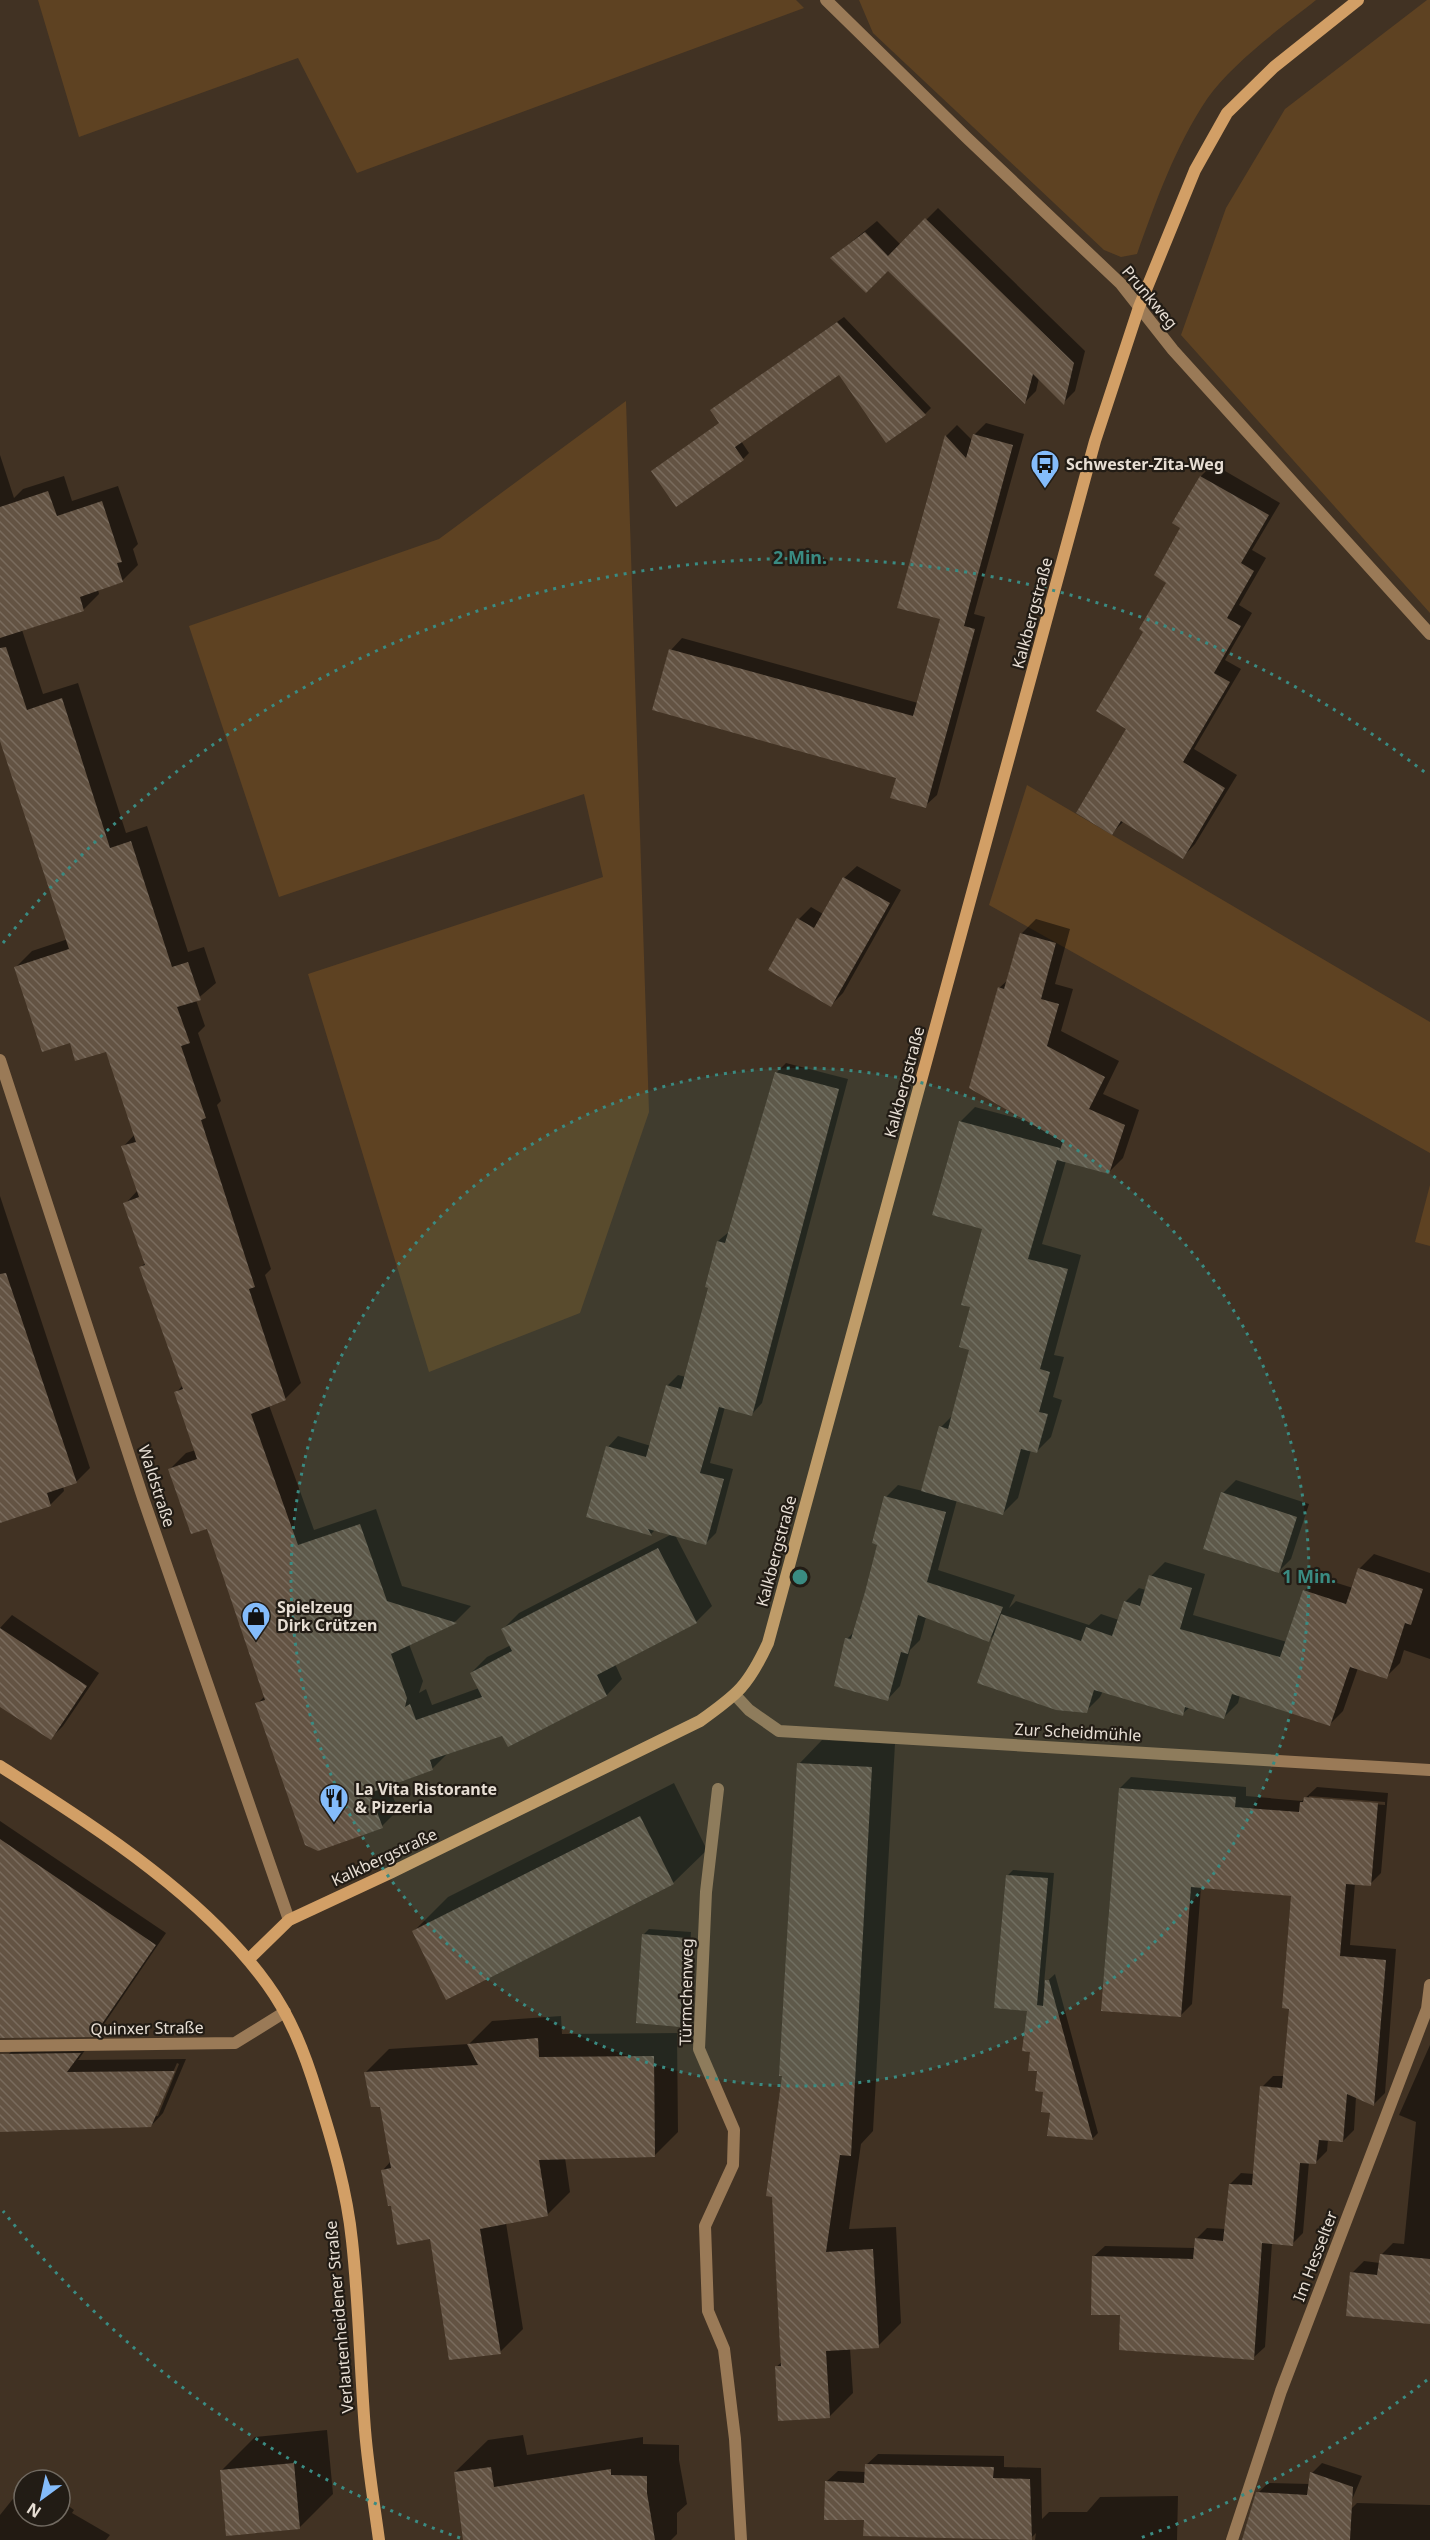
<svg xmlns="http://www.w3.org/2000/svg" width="1430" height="2540" font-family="'Noto Sans',sans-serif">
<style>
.grass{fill:#5e4222}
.shadow{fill:#0007;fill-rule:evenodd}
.building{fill:url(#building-back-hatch)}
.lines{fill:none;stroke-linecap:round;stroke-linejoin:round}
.street{stroke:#9a7a57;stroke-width:12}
.secondary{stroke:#d29f66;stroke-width:12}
.ring{fill:none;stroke:#3a8b82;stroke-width:3;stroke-dasharray:3 6}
.labels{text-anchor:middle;stroke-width:4.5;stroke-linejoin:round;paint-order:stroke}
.street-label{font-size:16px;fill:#e7ded4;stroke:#221c15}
.poi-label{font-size:16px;font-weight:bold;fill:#e7ded4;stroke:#221c15;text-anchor:start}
.centre{fill:#3a8b82;stroke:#221c15;stroke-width:3}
.ring-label{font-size:18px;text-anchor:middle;font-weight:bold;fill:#3a8b82;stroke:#221c15;stroke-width:4.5;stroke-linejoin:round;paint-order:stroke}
</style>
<defs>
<pattern id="building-back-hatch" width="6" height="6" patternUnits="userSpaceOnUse" patternTransform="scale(1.5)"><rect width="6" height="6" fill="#635343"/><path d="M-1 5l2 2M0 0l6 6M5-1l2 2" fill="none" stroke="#796b5d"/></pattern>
</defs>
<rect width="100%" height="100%" fill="#413223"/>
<path class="grass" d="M38 0H796L804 8 357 173 298 58 79 137Z
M859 0H1316C1282 27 1232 63 1207 99 1175 147 1156 201 1137 254L1121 257 1104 250 873 33Z
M1427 0H1430V613L1181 335 1226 208 1285 109Z
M626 401 649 1112 580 1313 429 1372 308 974 603 877 584 794 279 897 189 626 439 539Z
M1027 785 1430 1022V1153L989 905Z
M1430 1185V1246L1415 1242Z"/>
<path class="shadow" d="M938 208 1085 351 1075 391 1064 402 1039 378 1036 391 1025 402 888 269 832 258 877 221 901 245Z
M844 317 931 408 925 414 839 372 741 441 749 453 743 459 676 505 720 422 712 410Z
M986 423 1024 434 974 614 985 617 937 795 925 806 898 776 671 650 682 638 918 703 942 618 899 607 946 436 957 425 973 441 974 435Z
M0 455 14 498 23 489 64 476 72 501 118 486 138 544 133 549 138 565 122 581 98 589 99 594 83 610 22 630 43 694 78 683 126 833 147 826 188 952 204 947 216 983 196 1000 205 1026 198 1033 221 1101 217 1105 271 1269 265 1275 301 1383 285 1399 269 1405 314 1530 376 1509 402 1586 471 1606 456 1621 409 1644 423 1681 419 1693 426 1689 432 1705 479 1688 471 1673 487 1657 511 1645 503 1629 519 1613 672 1534 656 1529 651 1534 588 1516 608 1447 618 1436 651 1446 667 1386 678 1375 686 1377 710 1287 718 1241 730 1231 776 1073 786 1063 848 1079 762 1403 752 1414 725 1407 710 1463 733 1469 716 1533 706 1543 675 1535 712 1606 696 1622 615 1664 622 1679 607 1695 509 1745 503 1734 449 1752 432 1769 389 1786 398 1810 382 1826 257 1704 265 1696 208 1527 170 1469 186 1453 196 1450 176 1393 183 1385 141 1267 146 1262 125 1204 138 1190 123 1147 135 1134 107 1050 71 1041 16 967 32 951 68 939 0 733Z
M1213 464 1280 503 1252 550 1266 558 1239 605 1252 613 1225 660 1241 669 1194 749 1237 775 1195 844 1183 857 1124 821 1112 833 1145 631 1168 582 1182 527 1174 523 1201 476Z
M857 866 901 890 843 993 831 1005 770 970 799 919 811 907 823 914 844 878Z
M1036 919 1070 929 1055 984 1073 989 1061 1031 1119 1061 1103 1094 1139 1110 1123 1158 1108 1173 1066 1161 1042 1244 1081 1255 1054 1355 1064 1357 1053 1397 1062 1400 1051 1437 1036 1452 1031 1450 1018 1498 1003 1513 957 1500 938 1570 1015 1595 1009 1608 1016 1601 1089 1625 1101 1614 1119 1620 1125 1602 1139 1588 1146 1590 1151 1576 1165 1562 1205 1574 1193 1615 1287 1642 1304 1591 1318 1577 1353 1588 1360 1568 1374 1554 1430 1573V1659L1404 1650 1400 1663 1386 1677 1358 1668 1343 1711 1329 1725 1240 1695 1238 1703 1224 1717 1190 1707 1182 1714 1103 1691 1100 1697 1086 1711 996 1633 989 1640 926 1617 920 1640 910 1650 900 1686 888 1699 847 1639 855 1631 879 1544 886 1497 898 1485 923 1491 941 1427 953 1415 971 1349 972 1306 984 1228 960 1122 975 1107 1027 1121 999 988 1009 979 1021 934Z
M0 1196 90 1468 76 1482 63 1486 64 1491 50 1505 0 1510Z
M1236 1480 1309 1504 1291 1559 1278 1572 1223 1493Z
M12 1615 99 1673 63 1726 50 1739 0 1705V1628Z
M822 1740 895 1744 873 2131 861 2144 849 2229 896 2227 901 2323 878 2346 850 2348 853 2393 829 2417 776 2367 783 2361V2075L799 1764Z
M1131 1777 1246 1787V1796L1302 1801 1317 1787 1388 1793 1381 1873 1370 1884 1355 1883 1350 1945 1396 1949 1385 2093 1374 2104 1356 2097 1354 2130 1343 2141 1328 2140 1327 2151 1316 2162H1309L1303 2233 1292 2244 1272 2243 1265 2347 1253 2358 1122 2314 1093 2257 1105 2246 1195 2248 1196 2239 1207 2228 1226 2229 1230 2184 1241 2173 1254 2174 1262 2087 1273 2076H1285L1291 2007 1293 1895 1201 1887 1192 2004 1181 2015 1120 1788ZM1309 1796 1385 1802V1805L1309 1799Z
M674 1783 707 1850 673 1883 414 1931 448 1897Z
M0 1821 166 1933 104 2024 93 2035 0 2036Z
M1013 1870 1054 1873 1044 1984 1055 1974 1098 2133 1092 2139 1051 2112 1032 2051 1028 2010 1007 1876Z
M649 1929 691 1932 685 2019 679 2025 643 1935Z
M561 2016 562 2034 677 2033 678 2132 655 2155 565 2158 570 2192 547 2215 506 2223 523 2329 500 2352 431 2237 392 2205 383 2170 391 2161 382 2105 366 2072 389 2049 469 2044 492 2021Z
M91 2042 78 2060 186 2059 163 2113 151 2126 0 2130V2061L22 2043ZM177 2063 179 2064 158 2116H154Z
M1430 2045V2323L1352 2273 1364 2261 1380 2263 1381 2255 1393 2243 1404 2244 1416 2122 1399 2115Z
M327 2430 333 2494 300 2527 221 2471 255 2437Z
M523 2435 527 2455 643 2437V2444L679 2445V2460L687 2504 677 2513V2534L671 2540H465L455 2472 488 2440Z
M878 2454 1004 2456V2467L1041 2468 1042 2519 1049 2512H1087L1100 2497 1178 2496 1177 2540H1035L1036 2533 1031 2538 865 2519 826 2482 838 2471 866 2472V2465Z
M1322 2463 1362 2476 1346 2514 1357 2503 1430 2505V2540H1245L1258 2493 1268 2483 1310 2484 1312 2473Z
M24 2485V2516H60V2500L74 2510 72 2513 110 2535 106 2540H0V2515Z"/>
<path class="building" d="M925 218 1074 363 1064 405 1033 374 1025 404 888 271 866 293 830 258 865 232 888 256Z
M837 322 926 415 886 443 839 375 735 447 744 460 676 507 651 471 719 423 710 410Z
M973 434 1013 445 964 626 975 629 926 808 890 798 896 778 652 710 669 649 913 716 940 619 897 608 945 435 966 458Z
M1200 476 1269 515 1241 563 1254 571 1227 618 1241 626 1214 673 1230 682 1183 762 1225 788 1183 859 1121 821 1112 835 1076 813 1126 729 1096 711 1143 632 1139 629 1166 583 1154 575 1180 528 1172 523Z
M48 491 57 516 102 501 122 562 117 563 123 582 80 597 84 611 0 638V507Z
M6 647 27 710 62 698 110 848 131 841 172 967 188 962 201 1000 177 1007 190 1043 181 1046 206 1118 201 1120 255 1287 249 1289 286 1400 251 1414 298 1545 360 1524 387 1601 457 1623 391 1654 407 1698 405 1707 410 1704 416 1720 482 1697 470 1673 512 1651 501 1629 658 1548 697 1623 597 1675 607 1696 508 1747 502 1736 430 1760 433 1770 370 1793 383 1828 318 1851 305 1845 255 1703 265 1700 207 1529 191 1534 168 1469 197 1459 174 1392 183 1389 139 1267 145 1265 123 1203 139 1197 121 1146 136 1142 106 1052 75 1061 70 1043 42 1052 14 967 69 949 0 741V648Z
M843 877 890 903 831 1007 768 970 797 918 814 928Z
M1020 933 1056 943 1041 999 1059 1004 1047 1046 1105 1077 1089 1109 1125 1125 1109 1174 1057 1160 1028 1259 1068 1269 1040 1369 1050 1372 1039 1412 1048 1414 1037 1453 1021 1449 1003 1515 921 1491 939 1426 948 1429 969 1350 959 1347 970 1307 961 1305 982 1229 932 1215 959 1121 1060 1148 1059 1152 1063 1142 969 1088 998 987 1004 989Z
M775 1072 839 1089 752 1416 719 1407 700 1473 724 1479 706 1545 648 1529 652 1536 586 1517 606 1446 646 1457 666 1385 681 1389 708 1288 705 1287 717 1241 725 1243Z
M6 1273 77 1483 47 1493 51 1506 0 1523V1274Z
M1221 1492 1297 1517 1279 1573 1203 1549Z
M884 1496 946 1512 927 1582 1003 1607 989 1642 918 1615 908 1654 901 1652 888 1701 834 1686 845 1638 851 1639 865 1592 877 1545 872 1543Z
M1358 1568 1423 1589 1411 1625 1405 1623 1387 1679 1350 1667 1330 1726 1232 1694 1224 1719 1185 1707 1183 1716 1094 1690 1087 1713 1056 1710 977 1683 1001 1614 1081 1641 1086 1627 1112 1636 1124 1601 1140 1606 1149 1575 1192 1588 1180 1629 1280 1657 1303 1590 1346 1604Z
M0 1628 87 1686 51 1740 0 1707Z
M797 1763 872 1767 851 2156 840 2155 826 2252 873 2249 879 2348 826 2351 830 2418 778 2421 775 2366H781L772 2197 766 2196 782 2076H779Z
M1119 1788 1236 1797 1235 1807 1299 1812 1300 1802H1303L1304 1797 1378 1803 1371 1886 1346 1884 1340 1956 1386 1960 1374 2106 1347 2094 1343 2142 1319 2140 1316 2164 1300 2163 1293 2246 1262 2243 1254 2360 1119 2350 1120 2315H1091L1092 2256 1193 2259 1195 2238 1223 2241 1229 2184 1252 2185 1260 2086 1282 2088 1289 2009 1282 2008 1291 1896 1191 1887 1181 2017 1101 2011Z
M640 1816 674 1884 446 2000 412 1931Z
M0 1839 156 1945 93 2037 0 2038Z
M1006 1875 1048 1878 1037 2005 1043 2006 1045 1980H1049L1093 2140 1047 2136 1050 2113 1041 2112 1043 2092 1035 2091 1037 2071H1028L1030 2052 1022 2051 1027 2011 994 2008Z
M642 1934 686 1938 680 2027 636 2023Z
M538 2038 539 2057 654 2056 655 2157 539 2160 548 2216 480 2229 501 2354 449 2360 430 2239 397 2245 391 2206H388L381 2170 391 2168 380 2107H371L364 2072 478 2065 467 2044Z
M81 2053 67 2072 175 2071 151 2127 0 2132V2054Z
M1380 2254 1430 2259V2324L1346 2316 1350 2272 1377 2275Z
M294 2463 300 2529 226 2536 220 2470Z
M865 2464 994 2467 993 2478 1030 2479 1032 2540 863 2536 864 2520H824L825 2481 864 2483Z
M491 2467 494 2487 611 2469V2475L647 2476V2493L655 2540H463L454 2472Z
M1310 2472 1353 2487 1350 2540H1242L1256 2492 1307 2495Z"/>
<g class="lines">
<path class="street" d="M826 0 967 138 1121 284 1173 350 1430 634
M0 1060 143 1498 289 1920
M736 1696 749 1710 779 1731 1430 1770
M718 1789 706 1892 699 2049 734 2130 733 2165 705 2226 708 2311 724 2349 735 2439 741 2540
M0 2046 235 2043 285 2012
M1232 2540 1281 2391 1427 2009 1430 1985"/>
<path class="secondary" d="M0 1766C93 1826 201 1893 267 1984 291 2017 305 2054 317 2093 332 2140 347 2191 352 2241 359 2304 360 2367 365 2430 368 2467 374 2503 379 2540
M248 1960 289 1920 392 1872 700 1721C738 1694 748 1686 768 1643L1095 441 1139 307 1195 170 1227 113 1274 67 1358 0"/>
</g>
<circle cx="800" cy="1577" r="509" fill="#3a8b82" fill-opacity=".12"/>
<g class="ring">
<circle cx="800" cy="1577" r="509"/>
<path d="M1427 2380A1019 1019 0 0 1 1140 2538M460 2538A1019 1019 0 0 1 3 2211M3 943A1019 1019 0 0 1 1427 774"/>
</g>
<defs>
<g id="bus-pin" transform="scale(1.5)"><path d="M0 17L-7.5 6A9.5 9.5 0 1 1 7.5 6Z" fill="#84bcfb" stroke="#221c15"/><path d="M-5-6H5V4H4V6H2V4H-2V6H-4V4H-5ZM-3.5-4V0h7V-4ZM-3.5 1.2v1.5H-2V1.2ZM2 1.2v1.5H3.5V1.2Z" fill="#111"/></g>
<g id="shop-pin" transform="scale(1.5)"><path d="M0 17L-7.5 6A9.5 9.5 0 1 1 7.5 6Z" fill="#84bcfb" stroke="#221c15"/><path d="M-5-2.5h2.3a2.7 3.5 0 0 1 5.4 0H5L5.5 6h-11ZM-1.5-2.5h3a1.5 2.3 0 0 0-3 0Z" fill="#111"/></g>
<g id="restaurant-pin" transform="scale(1.5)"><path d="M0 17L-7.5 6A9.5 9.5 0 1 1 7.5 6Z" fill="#84bcfb" stroke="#221c15"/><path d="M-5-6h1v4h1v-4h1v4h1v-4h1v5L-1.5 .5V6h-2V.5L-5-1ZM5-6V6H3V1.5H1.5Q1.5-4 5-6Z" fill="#111"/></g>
</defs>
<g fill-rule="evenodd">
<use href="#bus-pin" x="1045" y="464"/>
<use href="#shop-pin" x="256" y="1616"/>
<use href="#restaurant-pin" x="334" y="1798"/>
</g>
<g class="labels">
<g class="street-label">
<text transform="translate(1150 297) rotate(50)" y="6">Prunkweg</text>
<text transform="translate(1032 613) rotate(-75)" y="6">Kalkbergstraße</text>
<text transform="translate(904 1082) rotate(-75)" y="6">Kalkbergstraße</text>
<text transform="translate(157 1486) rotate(72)" y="6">Waldstraße</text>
<text transform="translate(776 1551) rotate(-75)" y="6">Kalkbergstraße</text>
<text transform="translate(1078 1732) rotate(3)" y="6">Zur Scheidmühle</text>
<text transform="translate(384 1857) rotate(-25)" y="6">Kalkbergstraße</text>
<text transform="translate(686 1992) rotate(-89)" y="6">Türmchenweg</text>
<text transform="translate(147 2028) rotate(-1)" y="6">Quinxer Straße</text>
<text transform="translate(1315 2256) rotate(-69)" y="6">Im Hesselter</text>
<text transform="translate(339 2317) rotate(-95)" y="6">Verlautenheidener Straße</text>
</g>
<g class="poi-label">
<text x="1066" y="470">Schwester-Zita-Weg</text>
<text x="277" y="1613">Spielzeug<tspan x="277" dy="18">Dirk Crützen</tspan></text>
<text x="355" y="1795">La Vita Ristorante<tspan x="355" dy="18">&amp; Pizzeria</tspan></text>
</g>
</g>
<circle cx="800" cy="1577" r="9" class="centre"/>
<g class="ring-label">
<text x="800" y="564">2 Min.</text>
<text x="1309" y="1583">1 Min.</text>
</g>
<g transform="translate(42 2498) rotate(213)"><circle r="28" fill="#221c15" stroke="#716a61" stroke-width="1.5"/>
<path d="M0-4.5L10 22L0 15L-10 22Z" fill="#84bcfb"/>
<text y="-9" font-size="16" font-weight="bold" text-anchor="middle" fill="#e7ded4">N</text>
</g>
</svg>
